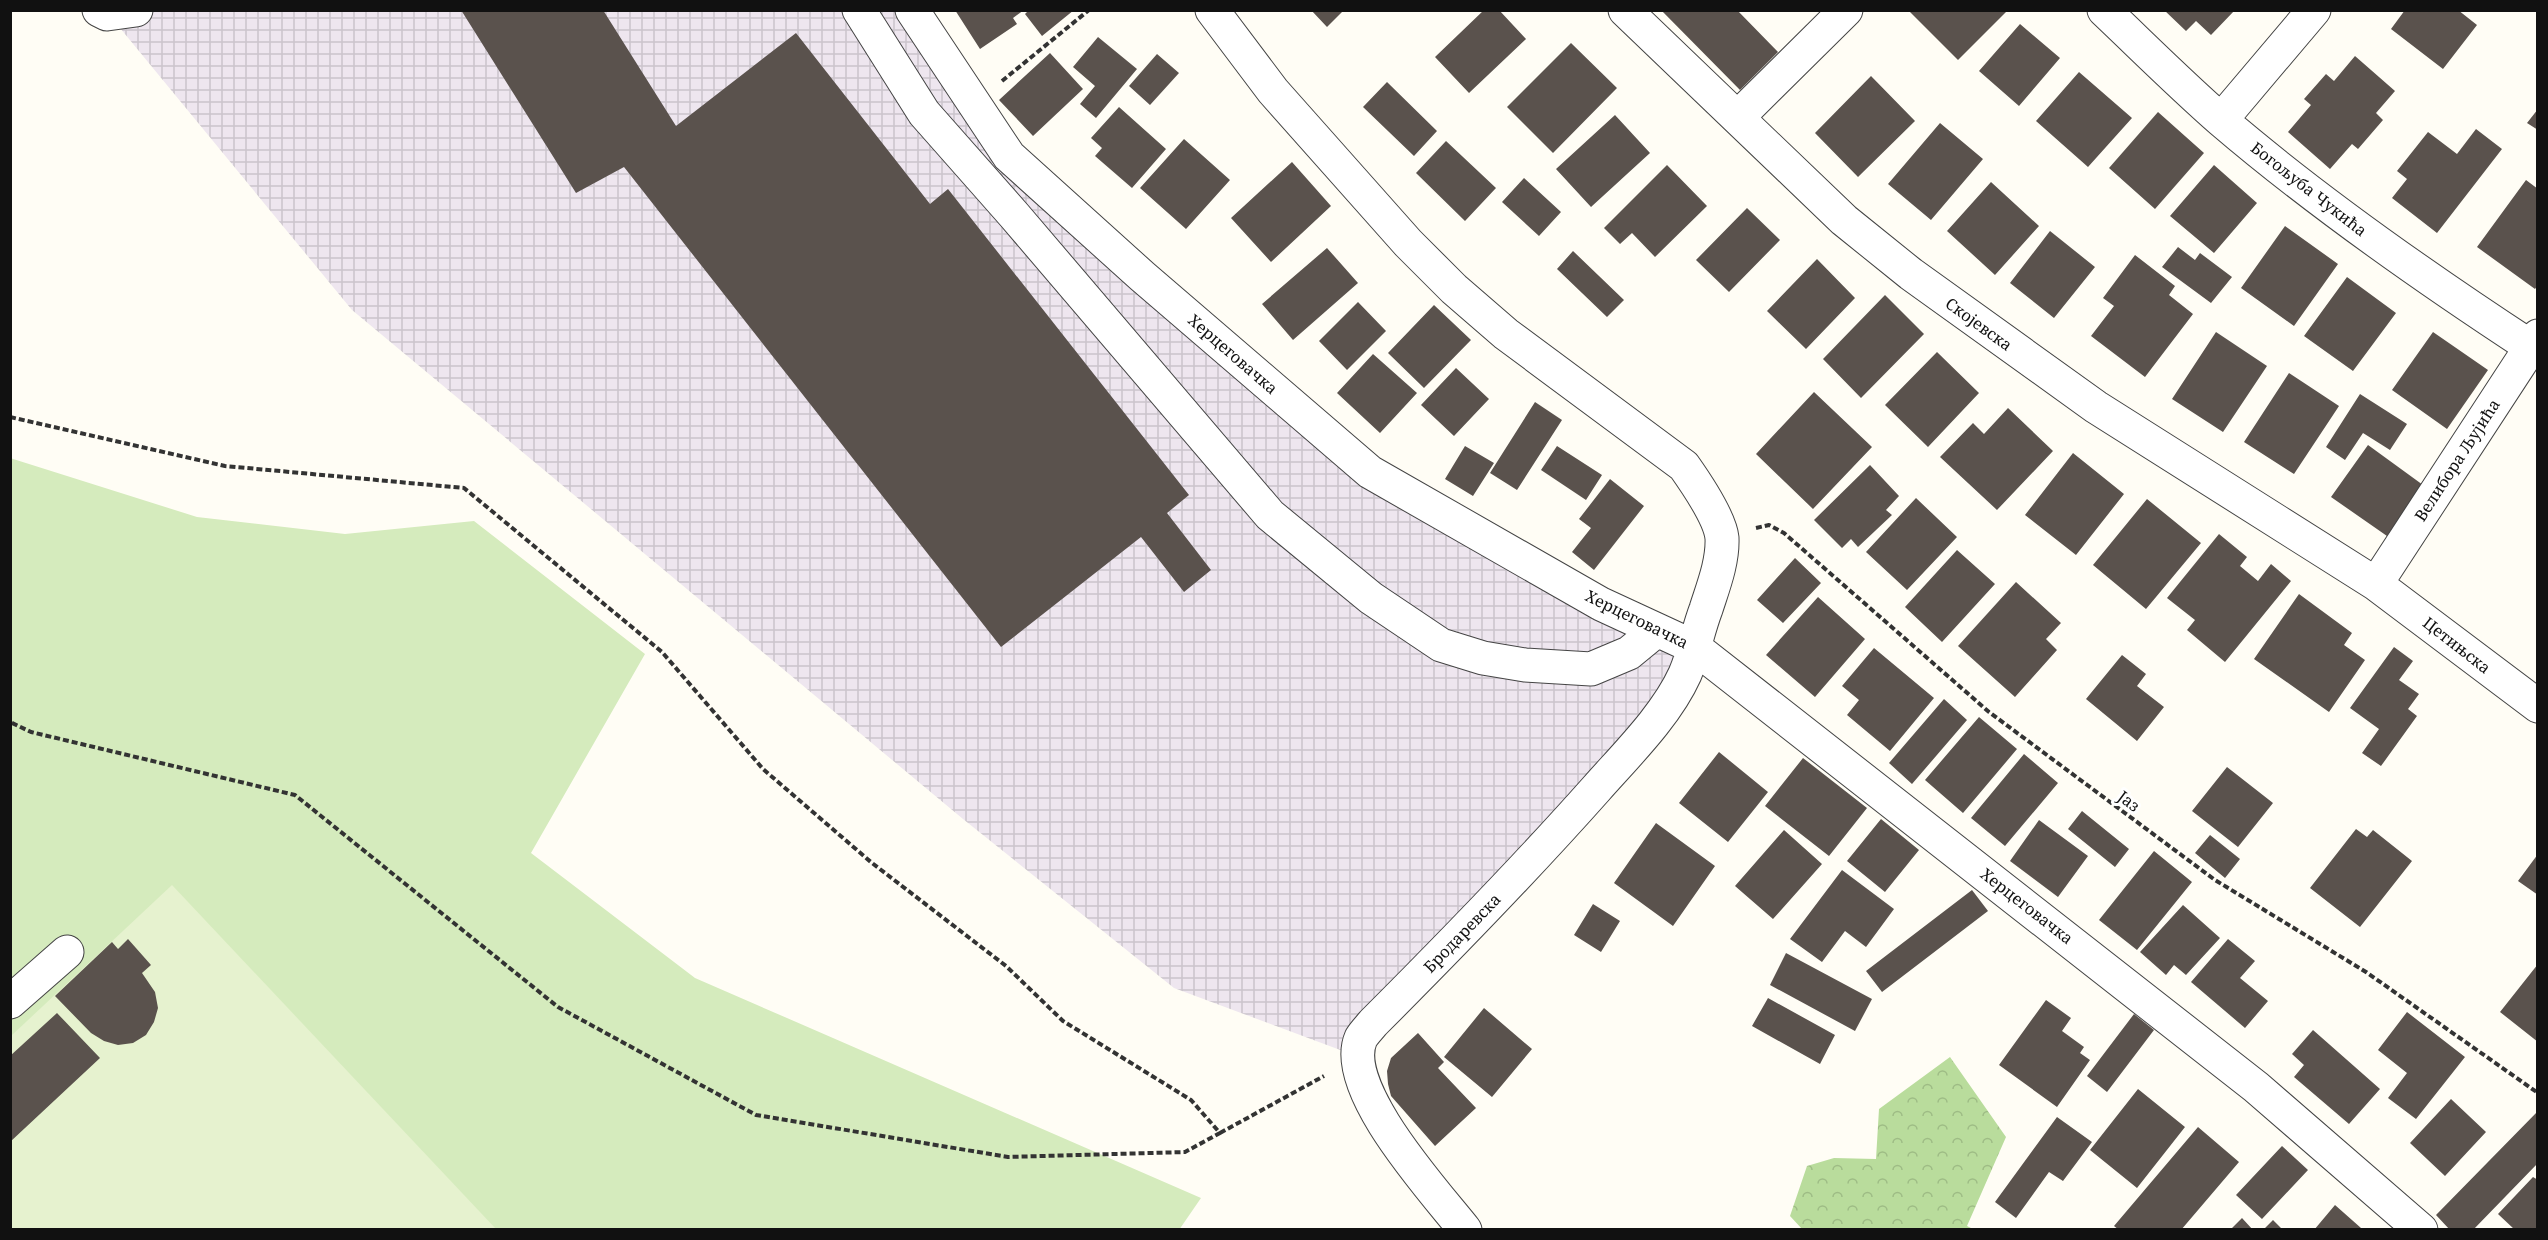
<svg xmlns="http://www.w3.org/2000/svg" width="2548" height="1240" font-family="'Noto Serif',serif">
<style>
.industrial{fill:url(#industrial-grid)}
.grass{fill:#d5ebbd}
.forest{fill:url(#forest-crowns)}
.pitch{fill:#e6f2cf}
.building{fill:#5a524d}
.lines{fill:none;stroke-linecap:round;stroke-linejoin:round}
.minor-casing{stroke:#444;stroke-width:35}
.path{stroke:#333;stroke-width:4;stroke-dasharray:6 3;stroke-linecap:butt}
.minor{stroke:#fff;stroke-width:33}
.labels{text-anchor:middle;stroke-width:6;stroke-linejoin:round;paint-order:stroke}
.street-label{font-size:16px;fill:#111;stroke:#fff}
</style>
<defs>
<pattern id="industrial-grid" width="8" height="8" patternUnits="userSpaceOnUse" patternTransform="scale(1.5)"><rect width="8" height="8" fill="#eee6ef"/><path d="M0 4h8M4 0v8" fill="none" stroke="#cbc4cc"/></pattern>
<pattern id="forest-crowns" width="20" height="18" patternUnits="userSpaceOnUse" patternTransform="scale(1.5)"><rect width="20" height="18" fill="#b9dc9c"/><path d="M2 6a3 3 0 1 1 6 0M12 15a3 3 0 1 1 6 0" fill="none" stroke="#9ebc85"/></pattern>
</defs>
<rect width="100%" height="100%" fill="#fffdf5"/>
<path class="industrial" d="M106 11H912L974 104 1370 472 1694 647 1685 675 1359 1057 1174 988 963 819 352 310Z"/>
<path class="grass" d="M10 458 197 517 345 534 474 521 645 654 531 853 695 978 1201 1198 1179 1230 11 1229Z"/>
<path class="forest" d="M1950 1057 2006 1137 1967 1226 1973 1229H1802L1790 1216 1807 1166 1834 1158 1876 1159 1879 1109Z"/>
<path class="pitch" d="M172 885 496 1229 11 1230V1036Z"/>
<path class="building" d="M461 10H603L676 126 796 33 930 204 948 189 1189 495 1167 513 1211 570 1184 592 1141 537 1001 647 624 167 576 193Z
M955 10H1024L1013 18 1017 24 980 49Z
M1029 10H1074L1042 36 1025 14Z
M1311 10H1344L1327 27Z
M1484 10H1499L1526 39 1469 93 1435 57Z
M1661 10H1737L1778 52 1740 90Z
M1911 10H2008L1958 60 1910 12Z
M2164 10H2235L2211 35 2196 21 2186 31Z
M2405 10H2458L2477 25 2443 69 2391 29Z
M2020 24 2060 58 2019 106 1979 71Z
M1098 37 1137 69 1096 118 1080 104 1095 86 1073 67Z
M1571 43 1617 88 1553 153 1507 107Z
M1050 53 1083 89 1033 136 999 100Z
M1157 54 1179 73 1150 105 1129 86Z
M2355 56 2395 91 2376 113 2383 120 2358 149 2352 144 2330 169 2288 132 2311 105 2304 99 2326 74 2334 81Z
M2079 72 2132 118 2088 167 2036 121Z
M1871 76 1915 121 1858 177 1815 133Z
M1387 82 1437 131 1414 156 1363 107Z
M1119 107 1166 149 1132 188 1095 156 1102 148 1091 138Z
M2538 109V130L2527 123Z
M2158 112 2204 153 2155 209 2109 168Z
M1615 115 1650 153 1591 207 1556 169Z
M1940 123 1983 159 1931 220 1888 184Z
M2476 129 2502 149 2437 233 2392 198 2407 179 2397 171 2428 132 2457 154Z
M1184 139 1230 180 1186 229 1140 188Z
M1446 141 1496 188 1465 221 1416 173Z
M1292 162 1331 206 1271 262 1231 218Z
M1667 165 1707 206 1655 257 1632 233 1620 244 1604 228Z
M2214 165 2257 203 2214 253 2170 216Z
M1524 178 1561 212 1539 236 1502 202Z
M2526 180 2538 189V285L2535 289 2477 247Z
M1991 182 2039 226 1995 275 1947 231Z
M1747 208 1780 240 1729 292 1696 260Z
M2285 226 2338 264 2294 326 2241 288Z
M2050 231 2095 267 2054 318 2010 283Z
M2178 247 2195 260 2200 253 2232 277 2211 303 2162 267Z
M1327 248 1358 283 1293 340 1262 304Z
M1573 251 1624 300 1607 317 1557 269Z
M2135 255 2175 286 2169 295 2193 314 2145 377 2091 336 2114 306 2103 298Z
M1817 259 1855 298 1806 349 1767 311Z
M2347 277 2396 313 2353 371 2304 336Z
M1885 295 1924 334 1861 398 1823 359Z
M1358 302 1386 331 1347 370 1319 341Z
M1434 305 1471 340 1424 388 1388 353Z
M2216 332 2267 366 2223 432 2172 399Z
M2433 332 2488 370 2447 429 2392 390Z
M1937 352 1979 393 1928 447 1885 405Z
M1373 354 1417 393 1380 433 1337 393Z
M1456 368 1489 399 1454 436 1421 405Z
M2289 373 2339 406 2294 474 2244 442Z
M1814 392 1872 447 1813 509 1756 454Z
M2360 394 2407 424 2390 450 2363 433 2345 460 2326 447Z
M1535 402 1562 420 1517 490 1490 473Z
M2008 408 2053 451 1997 510 1940 457 1973 423 1984 434Z
M2368 445 2423 485 2387 536 2331 497Z
M1465 446 1494 463 1473 496 1445 479Z
M1557 446 1602 475 1586 500 1541 470Z
M2073 453 2124 494 2076 555 2025 515Z
M1870 465 1899 496 1886 510 1892 515 1858 547 1851 539 1842 548 1814 520Z
M1610 479 1644 506 1594 570 1572 552 1591 528 1579 519Z
M1916 498 1957 537 1907 590 1866 552Z
M2147 499 2201 543 2146 609 2093 565Z
M2219 534 2247 557 2240 566 2258 581 2271 564 2291 581 2225 662 2187 630 2195 620 2167 598Z
M1957 550 1995 584 1942 642 1905 607Z
M1795 558 1821 583 1783 623 1757 600Z
M2016 582 2061 623 2046 639 2057 650 2015 697 1958 646Z
M2299 594 2352 633 2344 645 2365 660 2329 712 2254 659Z
M1818 597 1865 639 1815 697 1766 655Z
M2394 647 2413 661 2399 680 2419 694 2408 709 2417 716 2381 766 2362 753 2379 729 2350 708Z
M1874 648 1934 698 1890 751 1847 715 1859 700 1842 686Z
M2122 655 2146 674 2137 686 2164 707 2137 741 2086 699Z
M1944 699 1967 720 1912 784 1889 763Z
M1979 717 2017 749 1963 813 1925 780Z
M1719 752 1768 792 1728 842 1679 803Z
M2024 754 2058 783 2005 846 1971 818Z
M1803 758 1867 808 1829 856 1765 806Z
M2227 767 2273 803 2238 847 2192 811Z
M2082 811 2129 849 2115 867 2068 829Z
M1881 819 1919 850 1885 892 1847 861Z
M2039 820 2088 856 2058 897 2010 861Z
M1656 823 1715 866 1673 926 1614 883Z
M2356 829 2367 837 2373 830 2412 861 2360 927 2310 888Z
M1784 830 1822 864 1773 919 1735 886Z
M2210 835 2240 859 2225 878 2195 853Z
M2154 851 2192 882 2137 950 2099 920Z
M2538 854V895L2518 881Z
M1842 870 1894 909 1866 947 1845 931 1822 962 1790 939Z
M1972 890 1988 911 1882 992 1866 971Z
M1593 904 1620 921 1601 952 1574 935Z
M2183 905 2220 938 2186 975 2174 965 2166 975 2140 952Z
M128 939 151 965 142 973 155 992 158 1008 154 1022 146 1035 133 1043 118 1045 104 1041 91 1033 55 996 112 942 118 949Z
M2228 939 2255 961 2240 978 2268 1001 2245 1028 2191 982Z
M1786 953 1872 999 1855 1031 1770 985Z
M2538 964V1042L2500 1012Z
M1768 998 1835 1035 1820 1064 1752 1026Z
M2046 1000 2071 1018 2062 1031 2084 1047 2080 1053 2090 1060 2057 1107 1999 1065Z
M1484 1008 1532 1049 1492 1097 1444 1057Z
M2407 1012 2465 1057 2416 1119 2388 1098 2407 1073 2378 1050Z
M57 1013 100 1058 10 1142V1056Z
M2134 1014 2154 1030 2107 1092 2087 1076Z
M2313 1030 2380 1089 2349 1124 2294 1077 2304 1065 2292 1054Z
M1418 1033 1444 1062 1438 1068 1476 1108 1435 1146 1391 1096 1388 1084 1387 1071 1391 1058Z
M2138 1089 2185 1127 2137 1188 2090 1150Z
M2451 1099 2486 1132 2445 1176 2410 1143Z
M2538 1111V1163L2473 1230H2450L2436 1215Z
M2057 1117 2092 1142 2063 1181 2049 1172 2016 1218 1995 1202Z
M2198 1127 2239 1162 2181 1230H2119L2114 1226Z
M2282 1146 2308 1170 2262 1219 2236 1195Z
M2533 1177 2538 1180V1230H2515L2498 1214Z
M2335 1205 2361 1228 2360 1230H2314Z
M2242 1218 2253 1230H2230Z
M2273 1220 2283 1230H2263Z"/>
<g class="lines">
<g class="minor-casing">
<path id="minor" d="M99 10 107 14 136 10
M859 10 924 113 1014 215 1270 515 1371 598 1441 645 1483 658 1525 665 1591 669 1629 653 1657 630
M912 10 1009 156 1142 276 1370 472 1601 604 1694 647 2256 1087 2421 1230
M1212 10 1273 91 1408 243 1454 289 1506 334 1684 466C1696 483 1720 518 1722 538 1723 562 1713 587 1706 609 1698 630 1694 653 1685 674 1666 716 1626 755 1596 789 1524 870 1449 947 1373 1023 1369 1028 1364 1033 1361 1038 1339 1088 1435 1192 1465 1230
M1625 10 1844 220 1911 274 2096 407 2376 584 2538 706
M2104 10C2143 47 2181 85 2221 120 2318 203 2424 277 2531 347
M1738 117 1846 10
M2221 120 2314 10
M2376 584 2538 336
M10 1002 67 952"/>
</g>
<path class="path" d="M1002 81 1089 10
M10 417 225 466 464 488 662 652 763 769 872 863 1006 966 1063 1021 1191 1100 1220 1133 1185 1152 1008 1157 756 1115 558 1007 295 795 31 732 10 722
M1756 528 1769 525 1784 533 1989 712 2215 880 2366 972 2538 1093
M1220 1133 1324 1076"/>
<use href="#minor" class="minor"/>
</g>
<g class="labels">
<g class="street-label">
<text transform="translate(2309 189) rotate(38)" y="6">Богољуба Чукића</text>
<text transform="translate(1979 324) rotate(36)" y="6">Скојевска</text>
<text transform="translate(1233 354) rotate(41)" y="6">Херцеговачка</text>
<text transform="translate(2457 460) rotate(-57)" y="6">Велибора Љујића</text>
<text transform="translate(1637 619) rotate(26)" y="6">Херцеговачка</text>
<text transform="translate(2457 645) rotate(38)" y="6">Цетињска</text>
<text transform="translate(2129 801) rotate(37)" y="6">Јаз</text>
<text transform="translate(2027 906) rotate(38)" y="6">Херцеговачка</text>
<text transform="translate(1462 933) rotate(-46)" y="6">Бродаревска</text>
</g>
</g>
<rect width="2548" height="1240" fill="none" stroke="#111111" stroke-width="24"/>
</svg>
